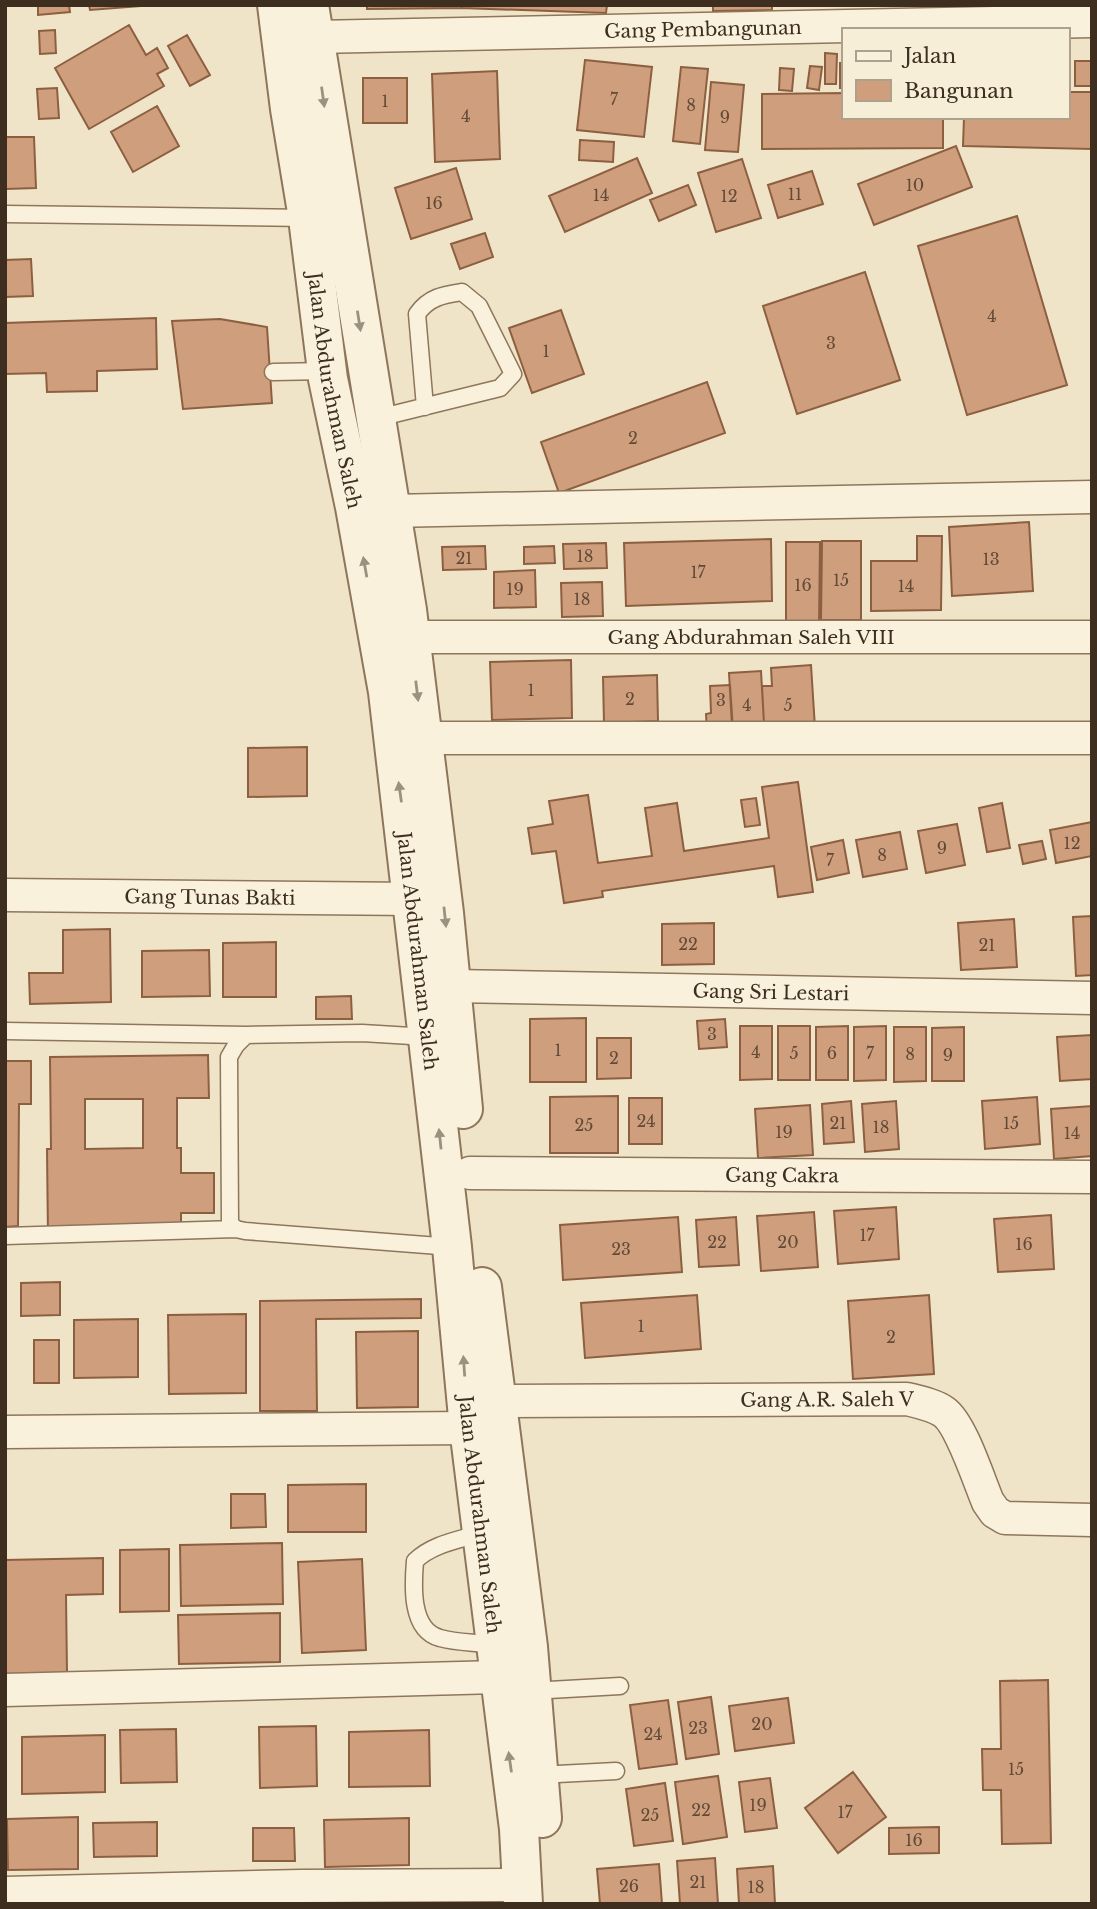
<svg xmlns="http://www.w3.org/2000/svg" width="1097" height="1909" font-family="'Libre Baskerville',serif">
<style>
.building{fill:#cf9f7d;stroke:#8d5f41;stroke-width:2;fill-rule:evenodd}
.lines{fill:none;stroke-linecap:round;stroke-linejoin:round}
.service-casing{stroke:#8d765c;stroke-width:19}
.minor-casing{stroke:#8d765c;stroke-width:35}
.tertiary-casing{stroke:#8d765c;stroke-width:42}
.service{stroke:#faf1dc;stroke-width:16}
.minor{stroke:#faf1dc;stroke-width:32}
.tertiary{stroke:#faf1dc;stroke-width:38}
.oneway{fill:#9c907e}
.labels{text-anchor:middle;stroke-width:7;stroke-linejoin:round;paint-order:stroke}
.number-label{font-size:16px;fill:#624a37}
.street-label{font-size:19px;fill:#3d2e20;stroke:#f7eed8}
</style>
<rect width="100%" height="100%" fill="#f0e4c8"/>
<path class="building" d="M38 5H69L70 12 38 15Z
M89 5H141L142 6 90 10Z
M367 5H461L462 8 367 9Z
M462 5H607L606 13 462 8Z
M713 5H772V10L713 11Z
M924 5H989L924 11Z
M129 25 146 55 157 48 168 68 157 74 164 86 89 129 55 68Z
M55 30 56 53 40 54 39 31Z
M187 35 210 75 190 86 168 46Z
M825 53 837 54 836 84H825Z
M585 60 652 67 644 137 577 130Z
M1075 61H1092V86H1075Z
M840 63H843V88H840Z
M810 66 822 67 819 90 807 88Z
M681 67 708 69 700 144 673 141Z
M780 68 794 69 792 91 779 90Z
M497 71 500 159 435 162 432 74Z
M363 78H407V123H363Z
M711 82 744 85 738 152 705 150Z
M57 88 59 118 39 119 37 89Z
M1067 92H1092V149L963 146 964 117H1067Z
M843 93V117H943V148L762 149V94Z
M157 106 179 146 133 172 111 132Z
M5 137H34L36 188 6 189Z
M580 140 614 142 613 162 579 160Z
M956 146 972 187 874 225 858 184Z
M637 158 652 193 565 232 549 196Z
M742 159 761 218 716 232 698 173Z
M456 168 472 219 411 239 395 188Z
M812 171 823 204 778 218 768 185Z
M688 185 696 205 659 221 650 200Z
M1017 216 1067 385 967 415 918 246Z
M485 233 493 257 460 269 451 244Z
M31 259 33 296 5 297V260Z
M865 272 900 380 797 414 763 306Z
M561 310 584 374 532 393 509 328Z
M156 318 157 369 97 371V391L47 392 46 373 5 374V323Z
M220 319 267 327 272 403 183 409 172 321Z
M707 382 725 433 559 493 541 442Z
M1029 522 1033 591 952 596 949 527Z
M917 536H942L941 610 871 611V561H917Z
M771 539 772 601 626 606 624 543Z
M822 541H861V620H821Z
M786 542H820L819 627H786Z
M606 543 607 568 564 569 563 544Z
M485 546 486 569 443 570 442 547Z
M554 546 555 563 524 564V547Z
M535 570 536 607 494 608V572Z
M602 582 603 616 562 617 561 583Z
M571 660 572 718 492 720 490 662Z
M811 665 815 728 764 724 762 686H772L771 668Z
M761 671 764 724 732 726 729 673Z
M657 675 658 721 604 723 603 677Z
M730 685 733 730 707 732 706 714 711 713 710 686Z
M307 747V796L248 797V748Z
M798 782 813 892 778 897 774 866 602 891 603 897 564 903 556 851 532 854 528 828 553 824 549 801 588 795 598 863 652 856 645 808 677 803 684 851 769 838 762 787Z
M756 798 760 825 745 827 741 800Z
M1002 803 1010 848 987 852 979 808Z
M1092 822V856L1056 863 1050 830Z
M957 824 965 865 926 873 918 831Z
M900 832 907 869 863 877 856 840Z
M843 840 849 873 817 880 811 847Z
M1042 841 1046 859 1023 864 1019 845Z
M1092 916V975L1076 976 1073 917Z
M1014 919 1017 967 961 970 958 923Z
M714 923V964L662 965V924Z
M110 929 111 1002 30 1004 29 973H63V930Z
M276 942V997H223V943Z
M209 950 210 996 142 997V951Z
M351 996 352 1019H316V997Z
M586 1018V1082H530V1019Z
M725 1019 727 1047 699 1049 697 1021Z
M740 1026H772V1079L740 1080Z
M778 1026H810V1080H778Z
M848 1026V1080H816V1027Z
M886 1026V1080L854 1081V1027Z
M894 1027H926V1081L894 1082Z
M964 1027V1081H932V1028Z
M1092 1035V1079L1060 1081 1057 1037Z
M597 1038H631V1078L597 1079Z
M208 1055 209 1098H177V1148H181V1173H214V1213H181V1236L48 1238 47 1149H51L50 1057ZM85 1099H143V1148L85 1149Z
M5 1061H31V1104H19L18 1226 5 1227Z
M618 1096V1153H550V1097Z
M1037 1097 1040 1144 985 1149 982 1101Z
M629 1098H662V1144H629Z
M851 1101 854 1142 824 1144 822 1104Z
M896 1101 899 1149 865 1152 862 1104Z
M810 1105 813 1155 758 1158 755 1109Z
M1092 1106V1156L1054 1159 1051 1109Z
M896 1207 899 1259 838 1264 834 1211Z
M814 1212 818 1267 761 1271 757 1216Z
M1051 1215 1054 1269 998 1272 994 1219Z
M678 1217 682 1272 563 1280 560 1225Z
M736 1217 739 1265 699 1267 696 1220Z
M60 1282V1315L21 1316V1283Z
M697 1295 701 1349 585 1358 581 1303Z
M929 1295 934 1374 853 1379 848 1301Z
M421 1299V1318L316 1319 317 1411H260V1301Z
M246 1314V1393L169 1394 168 1315Z
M138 1319V1377L74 1378V1320Z
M418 1331V1407L357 1408 356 1332Z
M34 1340H59V1383H34Z
M366 1484V1532H288V1485Z
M231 1494H265L266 1527 231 1528Z
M282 1543 283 1604 181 1606 180 1545Z
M169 1549V1611L120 1612V1550Z
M103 1558V1594L66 1595 67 1673 5 1674V1560Z
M362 1559 366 1650 302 1653 298 1562Z
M280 1613V1662L179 1664 178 1615Z
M1048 1680 1051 1843 1002 1844 1001 1790H983L982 1749H1001L1000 1681Z
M711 1697 719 1754 686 1759 678 1702Z
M788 1698 794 1743 735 1751 729 1706Z
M668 1700 677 1764 639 1769 630 1705Z
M316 1726 317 1786 260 1788 259 1727Z
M176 1729 177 1782 121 1783 120 1730Z
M429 1730 430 1786 349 1787V1732Z
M105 1735V1792L22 1794V1737Z
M853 1772 886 1817 838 1853 805 1808Z
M718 1776 727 1837 683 1844 675 1782Z
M770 1778 777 1828 745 1832 739 1782Z
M665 1783 673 1841 634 1846 626 1789Z
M78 1817V1869L8 1870 7 1819Z
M409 1818V1865L325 1867 324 1820Z
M157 1822V1856L94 1857 93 1823Z
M939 1827V1853L889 1854V1828Z
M253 1828H294L295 1861H253Z
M715 1858 718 1904H680L677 1861Z
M659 1864 662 1904H600L597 1869Z
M773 1866 775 1904H739L737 1869Z"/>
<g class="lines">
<g class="service-casing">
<path id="service" d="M5 214 308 218
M273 372 327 371
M374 419 500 388 513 374 479 306 462 292C443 295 429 297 417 314L425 407
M5 1031 246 1035
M428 1037 362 1033 246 1035 236 1045 229 1057 230 1224 236 1229 245 1231 452 1247
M5 1236 236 1229
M481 1533C459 1540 432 1544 415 1561 413 1585 410 1630 440 1638 457 1643 477 1642 494 1645
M531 1691 620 1686
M538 1775 616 1771"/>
</g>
<g class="minor-casing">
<g id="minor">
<path id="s1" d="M315 37 1092 21"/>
<path d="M390 511 1092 497"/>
<path id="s2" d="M410 637H1092"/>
<path d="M401 738H1092"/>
<path id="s3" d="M5 895 414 899"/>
<path id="s4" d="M451 986 1092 998"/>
<path id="s5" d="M470 1173 1092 1177"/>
<path id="s6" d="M496 1401 907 1399C919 1402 934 1405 944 1412 961 1424 979 1481 988 1502L995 1512 1005 1518 1092 1520"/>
<path d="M5 1432 469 1428"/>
<path d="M5 1690 498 1677"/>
<path d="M5 1893 301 1886 522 1885"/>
</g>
</g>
<g class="tertiary-casing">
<g id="tertiary">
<path id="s7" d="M277 5 290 109 308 218 328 379 355 507 388 692 452 1247 469 1428 519 1829 523 1904"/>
<path d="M309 5 407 610 444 913 463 1109"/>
<path d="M482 1287 528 1647 542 1818"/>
</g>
</g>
<use href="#service" class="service"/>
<use href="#minor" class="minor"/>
<use href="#tertiary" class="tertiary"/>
</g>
<defs><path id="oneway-solid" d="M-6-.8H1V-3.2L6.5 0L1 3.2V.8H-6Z" transform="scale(1.75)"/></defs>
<g class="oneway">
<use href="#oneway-solid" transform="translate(323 97) rotate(82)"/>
<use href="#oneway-solid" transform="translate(359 321) rotate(81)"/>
<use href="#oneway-solid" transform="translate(365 567) rotate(-100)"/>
<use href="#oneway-solid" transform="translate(417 691) rotate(83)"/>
<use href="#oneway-solid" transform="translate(400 792) rotate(-98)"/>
<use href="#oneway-solid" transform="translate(445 917) rotate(84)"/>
<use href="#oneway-solid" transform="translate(440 1139) rotate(-96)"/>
<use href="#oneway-solid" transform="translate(464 1366) rotate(-94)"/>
<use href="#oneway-solid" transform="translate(510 1762) rotate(-98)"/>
</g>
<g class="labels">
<g class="number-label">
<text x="614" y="105">7</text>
<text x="385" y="107">1</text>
<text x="691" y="111">8</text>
<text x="466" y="122">4</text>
<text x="725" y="123">9</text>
<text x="915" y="191">10</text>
<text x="795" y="200">11</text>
<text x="601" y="201">14</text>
<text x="729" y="202">12</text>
<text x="434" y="209">16</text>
<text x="992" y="322">4</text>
<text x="831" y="349">3</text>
<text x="546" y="357">1</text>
<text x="633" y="444">2</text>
<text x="585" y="562">18</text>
<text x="464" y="564">21</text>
<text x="991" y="565">13</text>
<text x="698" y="578">17</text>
<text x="841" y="586">15</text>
<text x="803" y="591">16</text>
<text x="906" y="592">14</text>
<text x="515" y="595">19</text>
<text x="582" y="605">18</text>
<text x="531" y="696">1</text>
<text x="630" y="705">2</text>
<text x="721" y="706">3</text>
<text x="747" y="711">4</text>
<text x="788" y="711">5</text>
<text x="1072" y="849">12</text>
<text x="942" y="854">9</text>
<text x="882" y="861">8</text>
<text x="830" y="866">7</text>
<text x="688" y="950">22</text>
<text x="987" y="951">21</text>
<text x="712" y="1040">3</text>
<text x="558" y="1056">1</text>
<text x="756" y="1058">4</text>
<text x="794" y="1059">5</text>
<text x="832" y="1059">6</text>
<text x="870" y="1059">7</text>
<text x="910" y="1060">8</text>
<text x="948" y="1061">9</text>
<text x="614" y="1064">2</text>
<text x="646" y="1127">24</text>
<text x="838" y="1129">21</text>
<text x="1011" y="1129">15</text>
<text x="584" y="1131">25</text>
<text x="881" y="1133">18</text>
<text x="784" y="1138">19</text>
<text x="1072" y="1139">14</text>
<text x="867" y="1241">17</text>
<text x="717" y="1248">22</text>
<text x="788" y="1248">20</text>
<text x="1024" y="1250">16</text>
<text x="621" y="1255">23</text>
<text x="641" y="1332">1</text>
<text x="891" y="1343">2</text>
<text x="762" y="1730">20</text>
<text x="698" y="1734">23</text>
<text x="653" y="1740">24</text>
<text x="1016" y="1775">15</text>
<text x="758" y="1811">19</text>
<text x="701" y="1816">22</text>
<text x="845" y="1818">17</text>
<text x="650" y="1821">25</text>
<text x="914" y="1846">16</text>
<text x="698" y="1888">21</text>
<text x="629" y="1892">26</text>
<text x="756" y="1893">18</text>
</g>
<g class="street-label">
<text dy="7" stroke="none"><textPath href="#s1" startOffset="388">Gang Pembangunan</textPath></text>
<text dy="7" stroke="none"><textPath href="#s7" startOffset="390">Jalan Abdurahman Saleh</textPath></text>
<text dy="7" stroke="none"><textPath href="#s2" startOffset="341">Gang Abdurahman Saleh VIII</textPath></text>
<text dy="7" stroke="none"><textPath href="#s3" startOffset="205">Gang Tunas Bakti</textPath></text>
<text dy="7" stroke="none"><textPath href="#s7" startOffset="957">Jalan Abdurahman Saleh</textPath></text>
<text dy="7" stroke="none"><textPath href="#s4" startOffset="320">Gang Sri Lestari</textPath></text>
<text dy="7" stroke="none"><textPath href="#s5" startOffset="312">Gang Cakra</textPath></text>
<text dy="7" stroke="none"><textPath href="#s6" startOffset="331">Gang A.R. Saleh V</textPath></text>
<text dy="7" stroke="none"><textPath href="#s7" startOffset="1524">Jalan Abdurahman Saleh</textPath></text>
</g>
</g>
<rect width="1097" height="1909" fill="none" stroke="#3d2e20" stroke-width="14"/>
<rect x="842" y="28" width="228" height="91" fill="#f7eed8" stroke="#ada18e" stroke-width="2"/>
<rect x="856" y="51" width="35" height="10" fill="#faf1dc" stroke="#ada18e" stroke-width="2"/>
<text x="904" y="63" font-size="21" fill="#3d2e20">Jalan</text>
<rect x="856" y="80" width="35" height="21" fill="#cf9f7d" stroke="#ada18e" stroke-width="2"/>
<text x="904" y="98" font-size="21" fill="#3d2e20">Bangunan</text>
</svg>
